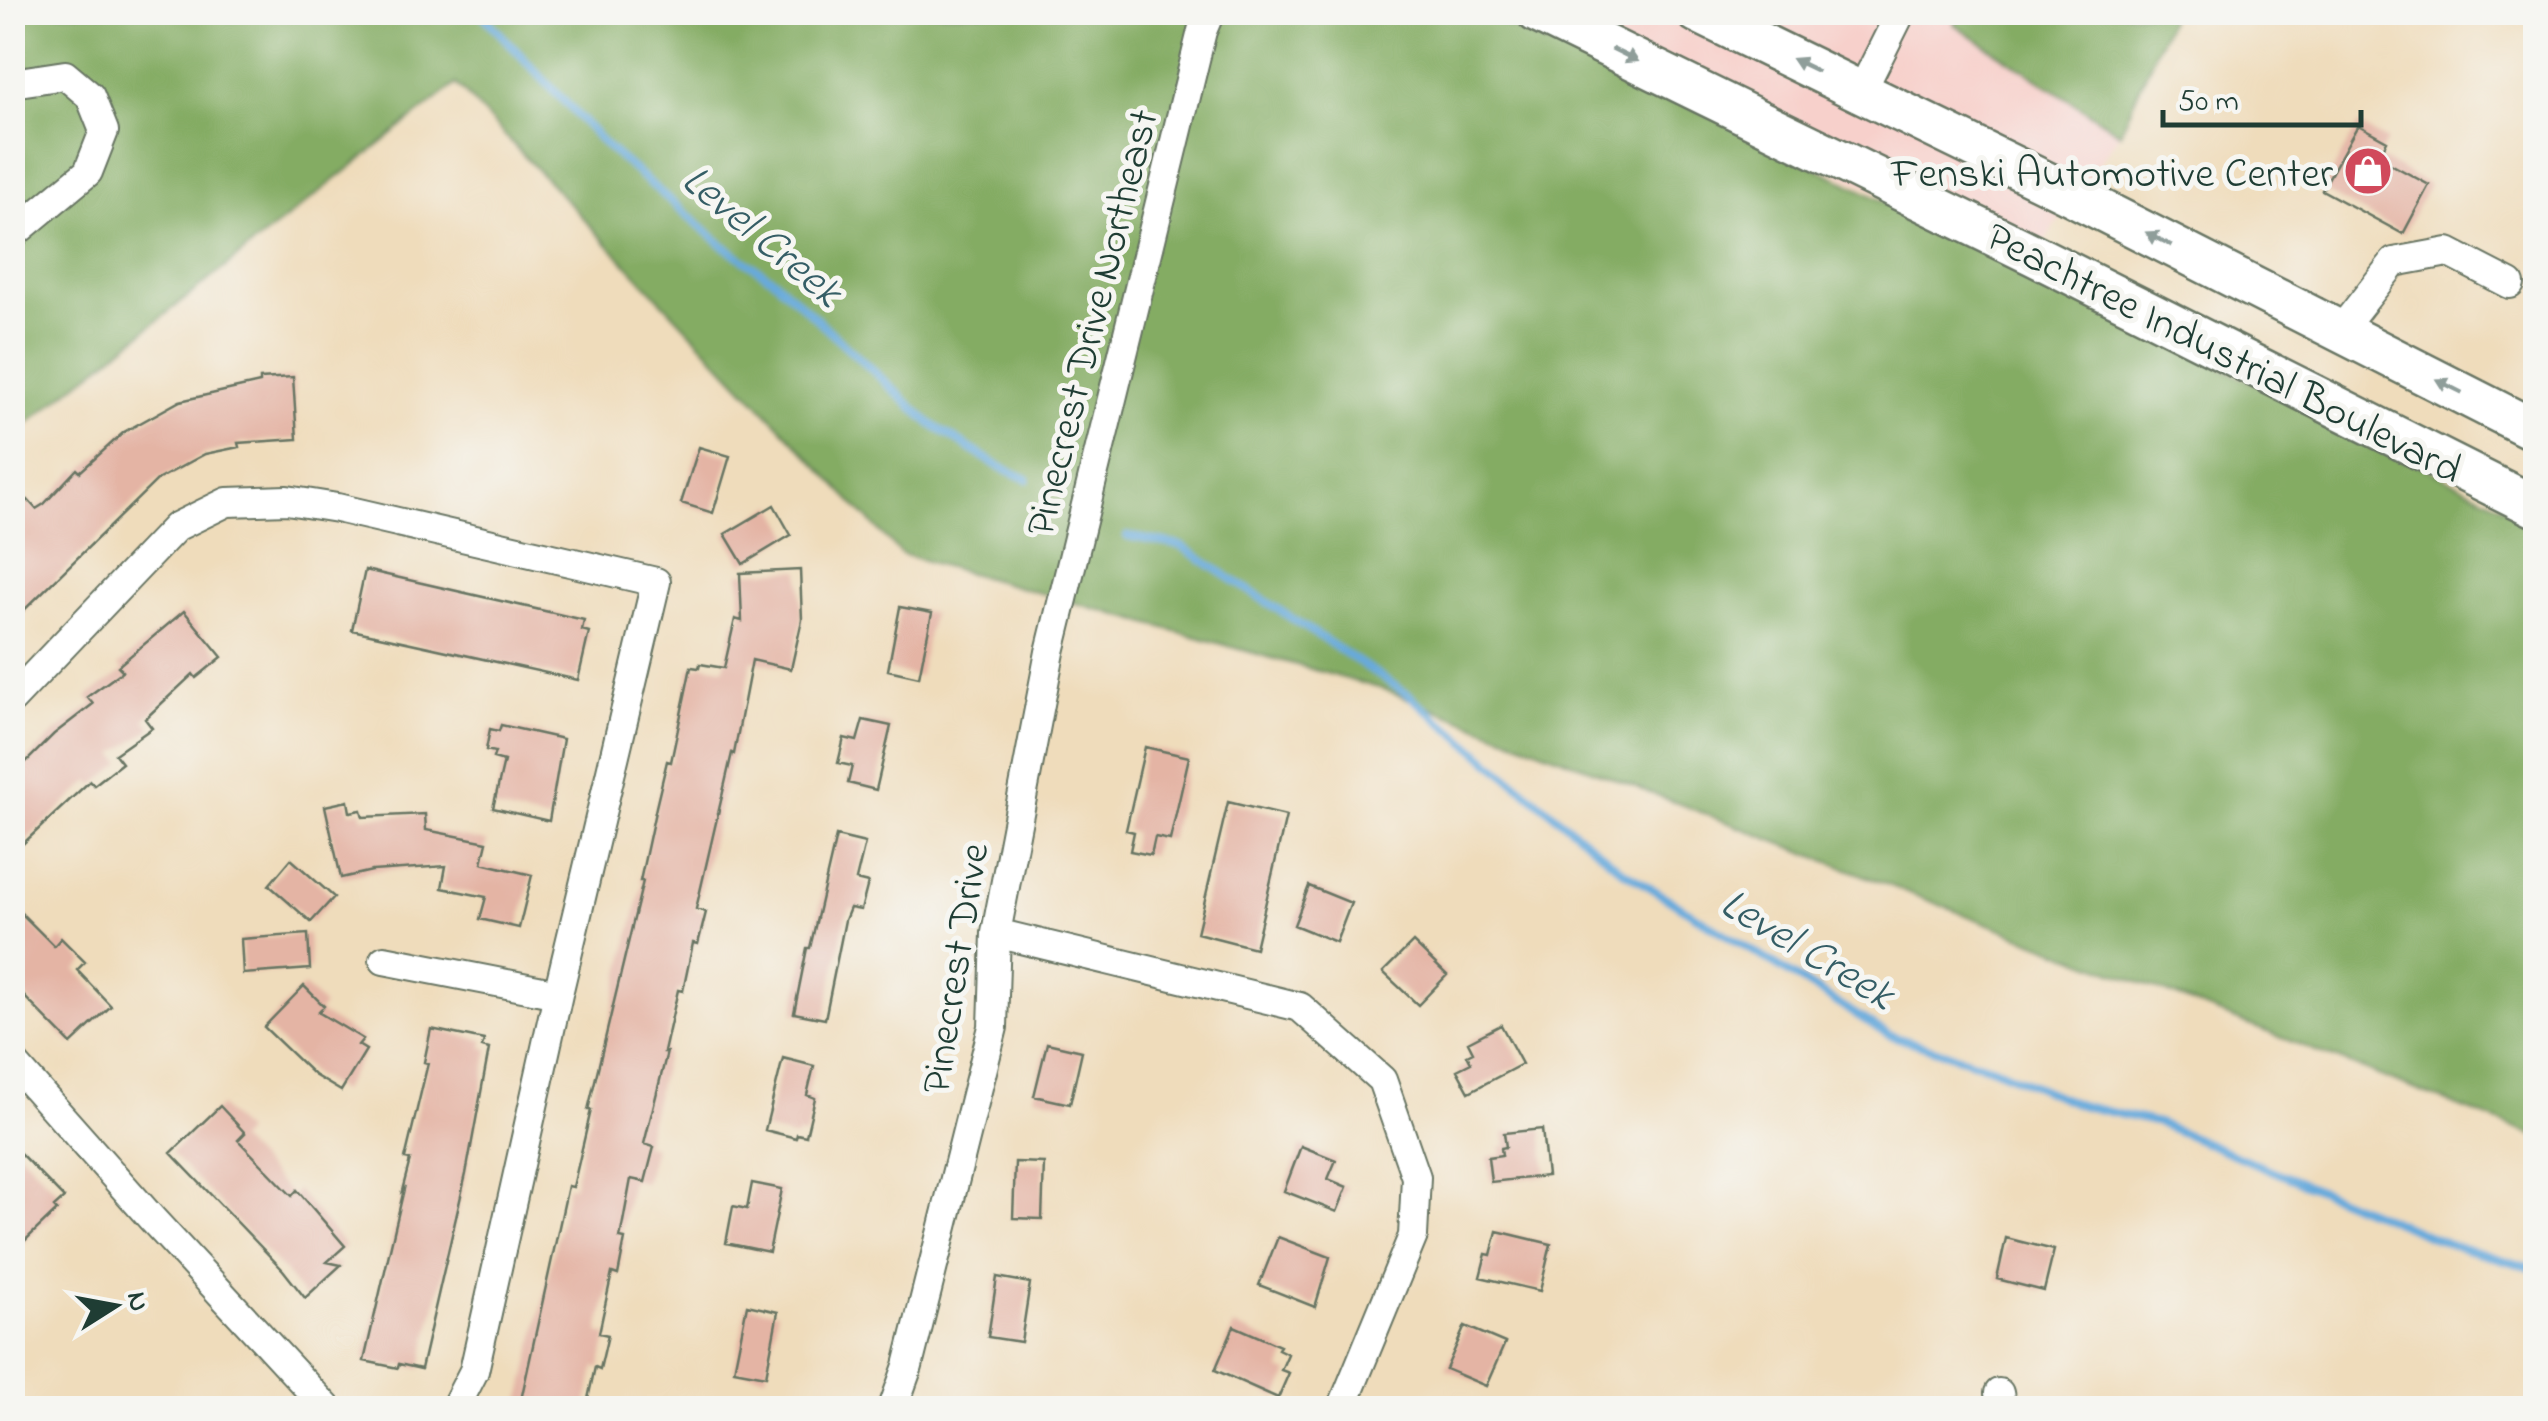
<svg xmlns="http://www.w3.org/2000/svg" width="2548" height="1421" font-family="'Indie Flower',sans-serif">
<style>
.built{fill:#f7d0cb}
.forest{fill:#84ac63;stroke:#52744c;stroke-width:2.5}
.lines{fill:none;stroke-linecap:round;stroke-linejoin:round}
.stream{stroke:#67aadc;stroke-width:8}
.building{fill:#e4b4a4}
.minor-casing{stroke:#687563;stroke-width:32}
.highway-casing{stroke:#687563;stroke-width:45}
.minor{stroke:#fff;stroke-width:28}
.highway{stroke:#fff;stroke-width:40}
.oneway{fill:#8f9e9a}
.labels{text-anchor:middle;stroke-width:10;stroke-linejoin:round;paint-order:stroke}
.poi-label{font-size:42px;fill:#1f3d34;stroke:#f6f6f2;text-anchor:end}
.street-label{font-size:42px;fill:#1f3d34;stroke:#f6f6f2}
.water-label{font-size:45px;font-style:italic;fill:#355e66;stroke:#f6f6f2}
</style>
<rect width="100%" height="100%" fill="#f6f6f2"/>
<filter id="ink" filterUnits="userSpaceOnUse"><feTurbulence type="fractalNoise" baseFrequency=".01" numOctaves="2"/><feDisplacementMap in="SourceGraphic" scale="20" xChannelSelector="R" yChannelSelector="G"/><feConvolveMatrix kernelMatrix="1 2 1 2 8 2 1 2 1" color-interpolation-filters="sRGB"/></filter>
<filter id="wash" filterUnits="userSpaceOnUse"><feTurbulence type="fractalNoise" baseFrequency=".0048" numOctaves="4" result="noise"/><feDisplacementMap in="SourceGraphic" scale="40" xChannelSelector="R" yChannelSelector="G"/><feGaussianBlur stdDeviation="2.25" result="paint"/><feColorMatrix in="noise" values="0 0 0 0 0 0 0 0 0 0 0 0 0 0 0 0 0 1.4 0 .05"/><feComposite in="paint" operator="in"/></filter>
<g filter="url(#wash)">
<rect width="100%" height="100%" fill="#efdcbb"/>
<path class="built" d="M1477 13H1959L1955 24 2120 133 2030 263 1660 91Z"/>
<path class="forest" d="M13 13H1477L1660 91 2535 522V1136L1386 690 901 554 456 84 13 435Z
M1959 13V12L2172 13 2120 133 1954 24Z"/>
<g class="lines">
<path class="stream" d="M480 12 608 148 724 246 774 280 931 424 998 466 1027 479
M1127 536 1181 546 1409 695 1623 871 1889 1035 1991 1067 2079 1105 2158 1123 2451 1245 2536 1269"/>
</g>
<g id="blocks">
<path class="building" d="M2358 125 2387 141 2378 157 2429 185 2403 234 2322 190Z
M293 377 297 439 238 443 239 447 205 454 157 480 12 622V515L28 500 36 509 44 504 77 469 80 472 124 432 180 401 260 383V379Z
M699 447 730 456 713 513 681 503Z
M774 505 791 535 743 564 725 534Z
M365 570 584 620 582 630 589 632 578 680 352 630Z
M800 570 802 620 791 669 752 660 734 754 732 753 696 909 706 912 698 944 693 943 683 991 678 990 664 1052H667L644 1144 654 1147 645 1182 631 1179 620 1238 625 1239 618 1275 612 1273 599 1333 608 1335 600 1369 595 1367 586 1408H560L521 1400 568 1186 573 1187 591 1110H588L643 881H640L656 807 667 761 671 762 691 667 699 668 700 664 724 668 735 619 742 621 740 573Z
M900 607 932 613 919 677 888 670Z
M184 611 222 657 196 678 193 674 145 719 152 728 115 754 122 763 94 785 90 781 12 854V776L54 734 93 704 87 697 123 671 118 666Z
M863 720 891 726 876 790 848 783 852 766 838 763 844 738 857 741Z
M501 725 563 739 549 821 493 808 504 761 493 758 495 752 486 750 490 729 499 731Z
M1145 747 1189 757 1170 840 1155 837 1151 855 1130 851 1134 832 1126 830Z
M348 801 350 812 361 810 363 817 425 814 426 830 487 842 482 863 532 875 519 928 480 919 486 897 442 888 446 866 372 871 341 878 325 806Z
M1228 802 1286 816 1255 948 1197 933Z
M836 836 865 843 856 880 868 883 861 910 850 908 845 920 825 1019 794 1013 807 948H810Z
M291 859 334 897 311 922 269 885Z
M1309 886 1351 903 1336 942 1294 925Z
M12 904 54 946 61 938 85 962 77 970 111 1006 71 1044 12 984Z
M308 934 310 969 243 974 241 939Z
M1413 942 1447 975 1418 1005 1383 972Z
M304 986 324 1006 318 1012 363 1039 358 1045 366 1050 341 1091 314 1075 264 1027Z
M1501 1025 1522 1064 1469 1092 1457 1070 1471 1063 1467 1055 1473 1052 1468 1042Z
M431 1029 484 1040 482 1047 489 1049 466 1174 421 1369 399 1364 398 1368 364 1361 404 1189 402 1191 410 1160 405 1159 428 1063 424 1062Z
M1047 1043 1082 1051 1070 1104 1034 1096Z
M783 1058 814 1066 807 1095 815 1098 806 1136 797 1134 796 1138 765 1130Z
M220 1106 245 1133 238 1140 292 1196 297 1190 345 1246 327 1262 341 1265 305 1298 283 1270 171 1153Z
M1542 1129 1547 1176 1491 1182 1488 1157 1502 1155 1501 1148 1506 1147 1504 1133Z
M12 1145 64 1198 54 1207 57 1210 12 1253Z
M1301 1146 1336 1160 1328 1179 1347 1187 1337 1212 1284 1191Z
M1015 1162 1044 1163 1042 1219 1013 1218Z
M752 1183 782 1189 769 1252 726 1243 733 1206 747 1209Z
M1497 1231 1551 1244 1540 1291 1480 1277 1486 1254 1491 1255Z
M1278 1237 1330 1257 1315 1307 1259 1285Z
M2006 1238 2054 1250 2044 1291 1997 1279Z
M997 1277 1030 1283 1021 1342 988 1337Z
M747 1305 778 1312 766 1376 734 1370Z
M1234 1326 1280 1346 1278 1349 1288 1354 1281 1370 1289 1373 1278 1398 1215 1370Z
M1465 1326 1505 1343 1486 1386 1446 1369Z"/>
</g>
</g>
<g filter="url(#ink)">
<use href="#blocks" fill-opacity="0" stroke="#687563" stroke-width="2.5"/>
<g class="lines">
<g class="minor-casing">
<path id="minor" d="M12 83 65 75 90 96 104 131 88 172 12 235
M1861 92 1901 12
M2340 331 2394 262 2448 252 2510 284
M12 699 176 527 227 502 287 500 337 508 656 582 558 994 474 1371 455 1408
M996 933 1300 1007 1382 1080 1416 1177 1413 1236 1342 1408
M384 960 558 994
M12 1061 153 1220 327 1408
M1999 1393 2002 1408
M893 1408 908 1366 993 1027 996 933 1050 652 1202 31 1210 12"/>
</g>
<g class="highway-casing">
<path id="highway" d="M1537 12 2034 255 2536 507
M1697 12 2066 192 2536 431"/>
</g>
<use href="#minor" class="minor"/>
<use href="#highway" class="highway"/>
</g>
<defs><path id="oneway-solid" d="M-6-.8H1V-3.2L6.5 0L1 3.2V.8H-6Z" transform="scale(2.5)"/></defs>
<g class="oneway">
<use href="#oneway-solid" transform="translate(1625 55) rotate(26)"/>
<use href="#oneway-solid" transform="translate(1805 65) rotate(-154)"/>
<use href="#oneway-solid" transform="translate(2159 239) rotate(-153)"/>
<use href="#oneway-solid" transform="translate(2449 386) rotate(-153)"/>
</g>
</g>
<defs>
<g id="shop-disc" transform="scale(2.5)"><circle r="9.5" fill="#d1495b" stroke="#f6f6f2"/><path d="M-5-2.5h2.3a2.7 3.5 0 0 1 5.4 0H5L5.5 6h-11ZM-1.5-2.5h3a1.5 2.3 0 0 0-3 0Z" fill="#fff"/></g>
</defs>
<g fill-rule="evenodd">
<use href="#shop-disc" x="2368" y="171"/>
</g>
<g class="labels">
<g class="poi-label">
<text x="2333" y="186">Fenski Automotive Center</text>
</g>
<g class="street-label">
<text transform="translate(1090 322) rotate(-76)" y="15">Pinecrest Drive Northeast</text>
<text transform="translate(2225 351) rotate(27)" y="15">Peachtree Industrial Boulevard</text>
<text transform="translate(953 968) rotate(-81)" y="15">Pinecrest Drive</text>
</g>
<g class="water-label">
<text transform="translate(764 234) rotate(40)" y="16">Level Creek</text>
<text transform="translate(1809 947) rotate(31)" y="16">Level Creek</text>
</g>
</g>
<rect width="2548" height="1421" fill="none" stroke="#f6f6f2" stroke-width="50"/>
<g transform="translate(115 1306) rotate(79)" stroke="#f6f6f2" stroke-width="8" paint-order="stroke">
<path d="M0-8L18 38L0 25L-18 38Z" fill="#1f3d34"/>
<text y="-15" font-size="28" font-weight="bold" text-anchor="middle" fill="#1f3d34">N</text>
</g>
<path d="M2163 110v15h198v-15" fill="none" stroke="#1f3d34" stroke-width="5"/>
<text x="2178" y="110" font-size="30" fill="#1f3d34" stroke="#f6f6f2" stroke-width="8" paint-order="stroke">50 m</text>
</svg>
